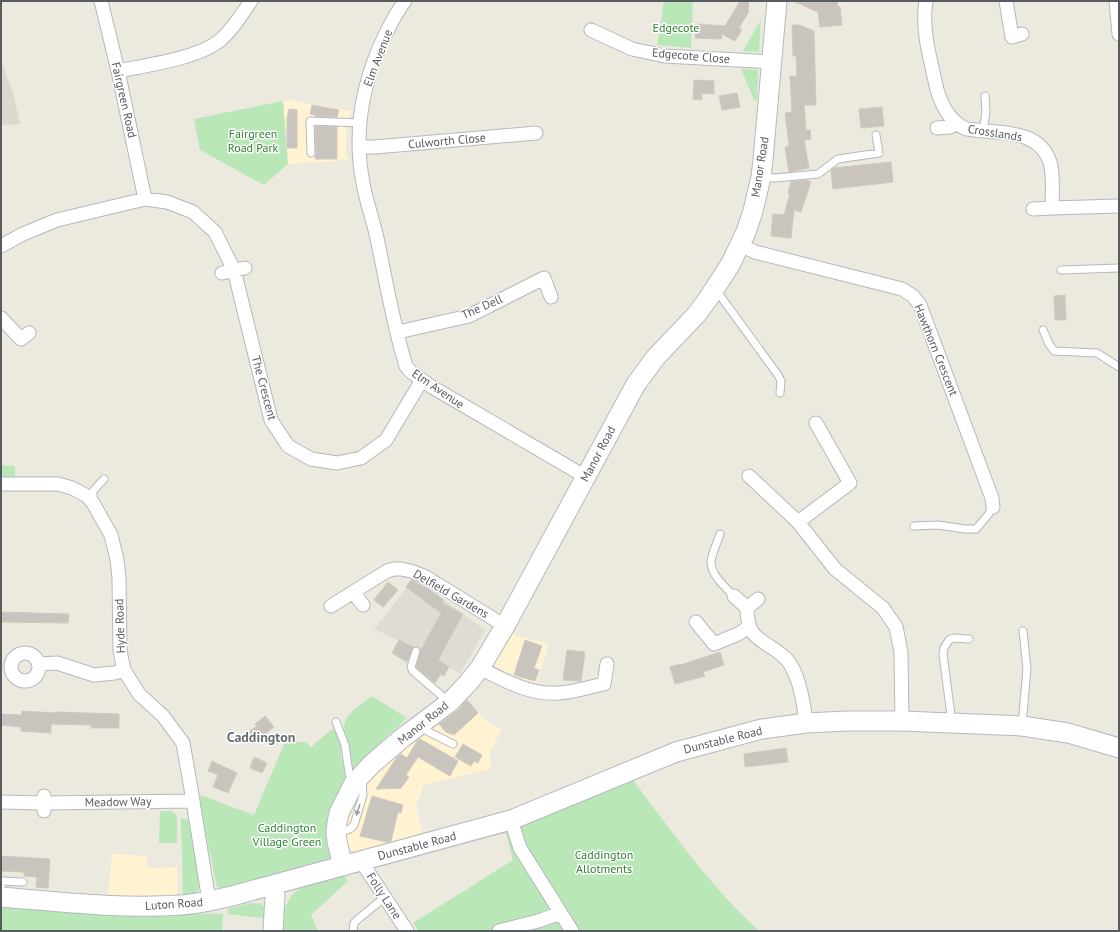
<svg xmlns="http://www.w3.org/2000/svg" width="1120" height="932" font-family="'PT Sans',sans-serif">
<style>
.commercial{fill:#fff3d1}
.industrial{fill:#dfdcd6}
.education{fill:#dcd8cd}
.green{fill:#b9e7b8}
.building{fill:#c9c5be;stroke:#d1cabd}
.lines{fill:none;stroke-linecap:round;stroke-linejoin:round}
.lane-casing{stroke:#b5b8bd;stroke-width:9}
.street-casing{stroke:#b5b8bd;stroke-width:15}
.secondary-casing{stroke:#b5b9bf;stroke-width:21}
.lane{stroke:#fff;stroke-width:7}
.street{stroke:#fff;stroke-width:13}
.secondary{stroke:#fff;stroke-width:19}
.oneway{fill:#9b9da0}
.labels{text-anchor:middle;stroke-width:3;stroke-linejoin:round;paint-order:stroke}
.park-label{font-size:12px;fill:#2e832f;stroke:#fff}
.street-label{font-size:12px;fill:#585c61;stroke:#fff}
.quarter-label{font-size:14px;font-weight:bold;fill:#696e73;stroke:#fff}
</style>
<rect width="100%" height="100%" fill="#ece9de"/>
<path class="commercial" d="M289 100 352 111 347 120 346 154 350 160 288 164 283 101Z
M510 634 549 644 536 684 496 667 493 662Z
M465 698 484 719 501 730 490 753 491 769 433 783 424 784 416 806 423 835 356 853 347 846V823L356 793 370 778 434 725Z
M112 854 147 856V868L177 867 178 893 169 897 135 898 108 896Z"/>
<path class="industrial" d="M413 580 428 588 485 630 460 674 437 659 374 629Z"/>
<path class="education" d="M1 61 13 93 20 124 1 125Z"/>
<path class="green" d="M664 1H693L691 48 657 45Z
M761 20 759 52 743 51Z
M741 69 758 70 757 101 754 100Z
M283 101 288 164 264 185 200 150 194 119Z
M1 465 15 466V481H1Z
M372 696 407 718 352 769 344 728C344 713 362 705 372 696Z
M332 729 337 732 340 738 341 755 348 786 335 804 326 832 336 854 326 864 230 891 217 887 198 796H203L254 815 285 742H306L311 747Z
M626 771C668 826 708 884 759 931H419L413 923 513 860 504 827Z
M160 811H172L177 816V843H159Z
M181 818 189 820 201 883 197 892 194 895H183Z
M343 874 348 881 311 915 318 931H280C282 920 284 907 290 898 298 884 329 878 343 874Z
M251 903C260 903 263 904 268 911L267 921 263 918 228 914 227 909Z
M1 906 76 912 223 914 222 931H1Z"/>
<path class="building" d="M740 1H749L748 13 739 28 742 30 735 41 722 34 721 39 695 38 696 24 725 26Z
M793 1H837L838 7H840L842 25 820 27 818 12Z
M792 25H799L814 31 816 105H804L806 130H810L811 139 804 140 809 168 789 172 785 147 789 146 785 113 792 112 790 76H797L796 56H793Z
M694 80 714 81V94L702 93V100L693 99Z
M737 93 740 107 722 110 719 96Z
M312 105 339 110 337 117 315 116V115L310 114Z
M882 107 884 126 861 128 859 109Z
M289 109 297 110V148H287V118Z
M315 126 337 127V159H315L316 153Z
M891 162 893 182 833 189 831 171 834 168Z
M806 180 811 182 801 212 794 210 791 238 771 236 773 214 784 215 790 193H788L791 182Z
M1065 295 1066 320H1055L1054 296Z
M411 580 427 588 444 600 442 603 463 614 438 660 449 667 444 676 441 674 435 683 416 667 421 650 441 613 406 587Z
M388 582 398 590 383 607 374 600Z
M1 612 69 614 68 623 1 622Z
M399 640 413 647 407 662 392 653Z
M525 640 542 646 534 668 539 670 535 681 514 675Z
M567 650 585 652 581 681 563 680Z
M720 652 724 665 703 672 705 676 675 684 670 667 680 664 681 665Z
M467 700 478 713 454 735 446 732 439 724 457 711Z
M22 711 56 713V712L119 714V728H91V725L51 724V733L21 731V727L1 725V714L22 715Z
M265 716 274 727 253 744 246 734 257 726 255 724Z
M420 739 458 761 450 776 418 757 406 775 409 777 401 788 376 789 397 757 401 754 407 758 417 741Z
M463 744 482 755 478 763 474 761 471 766 455 757Z
M786 748 788 762 745 767 744 754Z
M254 757 267 763 262 773 250 768Z
M212 761 237 773 228 793 213 787 218 775 208 771Z
M372 796 403 805 401 813 398 812 391 841 387 842 360 836Z
M1 856 50 859 48 888 36 887 37 877 24 876V872L1 871Z"/>
<g class="lines">
<g class="lane-casing">
<path id="lane" d="M983 131 986 112 985 96
M311 153 310 121 360 123
M761 177 775 178 818 174 838 159 879 153 876 135
M1061 270 1119 268
M716 290 778 375 781 381 780 393
M1043 330 1049 344 1054 351 1097 353 1119 367
M93 501V491L104 479
M914 526 938 525 965 529H976L988 515 993 507
M720 534C718 541 711 555 711 562 711 575 725 587 734 596
M416 651 411 667 413 671 449 702
M336 722 345 745 349 773 354 783
M952 723 943 654 944 648 949 640 953 638 969 639
M421 724 427 731 453 744
M1022 725 1027 669 1023 631
M336 832C344 831 350 831 354 825L363 795 362 779
M1 897V881L23 882
M353 931 354 923 357 920 385 897"/>
</g>
<g class="street-casing">
<path id="street" d="M101 1 118 71 145 199
M405 1C397 11 391 23 385 35 363 81 353 132 363 183 366 201 373 220 377 238 386 281 393 324 406 366L411 372 432 387 586 477
M926 1C921 30 931 61 937 90 942 106 950 123 967 129 996 134 1038 127 1050 162 1054 175 1052 195 1052 208L1119 206
M1006 1 1012 37 1022 34
M1116 1 1119 34
M591 30 632 49 665 56 771 62
M118 71C148 65 194 59 218 42 231 32 242 14 251 1
M937 128 950 127 957 123
M359 147H375L536 133
M1033 209 1052 208
M740 245 755 252 902 289 913 296 920 305 992 498 993 507
M1 246 23 234 57 220 145 199 167 202 193 212 215 232 234 270 271 420 288 446 311 459 337 463 361 458 386 440 422 380
M222 273 245 268
M1 318 21 339 29 333
M398 332 469 316 544 278 551 297
M749 476 798 522 835 569 883 608 896 627 901 652 902 721
M1 484H58L72 488 87 496 93 503 111 535 117 559 119 578 120 651 124 670 139 694 163 716 183 743 191 789 209 901
M798 522 850 483 816 423
M353 592 363 605
M734 596 747 608C747 632 754 637 774 649 779 653 784 656 788 661 800 677 804 704 806 723
M331 606 387 571 394 569H401L411 571 426 577 505 626
M747 608 758 599
M696 622 714 644 738 634 749 627
M11 667a14 14 0 1 1 28 0a14 14 0 1 1-28 0Z
M39 664 57 663 94 675 114 673 124 670
M480 668C503 680 532 696 559 693 574 692 589 687 604 684L607 664
M1 802 44 803V796
M44 811V803L192 801
M511 820 520 848 572 931
M361 861 407 931
M499 931 538 921 561 913"/>
</g>
<g class="secondary-casing">
<path id="secondary" d="M343 866 337 842 336 832 337 823 339 813 354 783 372 764 401 739 450 702 468 683 480 668 505 626 636 384 656 357 696 315 708 299 730 265 746 232 753 211 761 177 763 160 777 1
M1 897C61 902 121 909 181 905 198 904 215 900 232 896L511 820 676 752 762 729 806 723 847 721H902L1022 726 1068 733 1119 748
M273 931 275 896 273 885"/>
</g>
<use href="#lane" class="lane"/>
<use href="#street" class="street"/>
<use href="#secondary" class="secondary"/>
</g>
<defs><path id="oneway-solid" d="M-6-.8H1V-3.2L6.5 0L1 3.2V.8H-6Z"/></defs>
<use class="oneway" href="#oneway-solid" transform="translate(358 810) rotate(108)"/>
<g class="labels">
<g class="park-label">
<text x="676" y="32">Edgecote</text>
<text x="253" y="138">Fairgreen<tspan x="253" dy="14">Road Park</tspan></text>
<text x="287" y="832">Caddington<tspan x="287" dy="14">Village Green</tspan></text>
<text x="604" y="859">Caddington<tspan x="604" dy="14">Allotments</tspan></text>
</g>
<g class="street-label">
<text transform="translate(691 56) rotate(5)" y="4">Edgecote Close</text>
<text transform="translate(378 58) rotate(-69)" y="4">Elm Avenue</text>
<text transform="translate(124 100) rotate(77)" y="4">Fairgreen Road</text>
<text transform="translate(995 133) rotate(9)" y="4">Crosslands</text>
<text transform="translate(447 141) rotate(-5)" y="4">Culworth Close</text>
<text transform="translate(760 167) rotate(-81)" y="4">Manor Road</text>
<text transform="translate(482 307) rotate(-24)" y="4">The Dell</text>
<text transform="translate(936 350) rotate(68)" y="4">Hawthorn Crescent</text>
<text transform="translate(264 388) rotate(75)" y="4">The Crescent</text>
<text transform="translate(438 389) rotate(34)" y="4">Elm Avenue</text>
<text transform="translate(598 454) rotate(-62)" y="4">Manor Road</text>
<text transform="translate(451 594) rotate(30)" y="4">Delfield Gardens</text>
<text transform="translate(120 626) rotate(-92)" y="4">Hyde Road</text>
<text transform="translate(423 723) rotate(-39)" y="4">Manor Road</text>
<text transform="translate(723 740) rotate(-14)" y="4">Dunstable Road</text>
<text transform="translate(118 802) rotate(-1)" y="4">Meadow Way</text>
<text transform="translate(417 846) rotate(-15)" y="4">Dunstable Road</text>
<text transform="translate(384 896) rotate(57)" y="4">Folly Lane</text>
<text transform="translate(174 904) rotate(-4)" y="4">Luton Road</text>
</g>
<g class="quarter-label">
<text x="261" y="742">Caddington</text>
</g>
</g>
<rect width="1120" height="932" fill="none" stroke="#585c61" stroke-width="4"/>
</svg>
